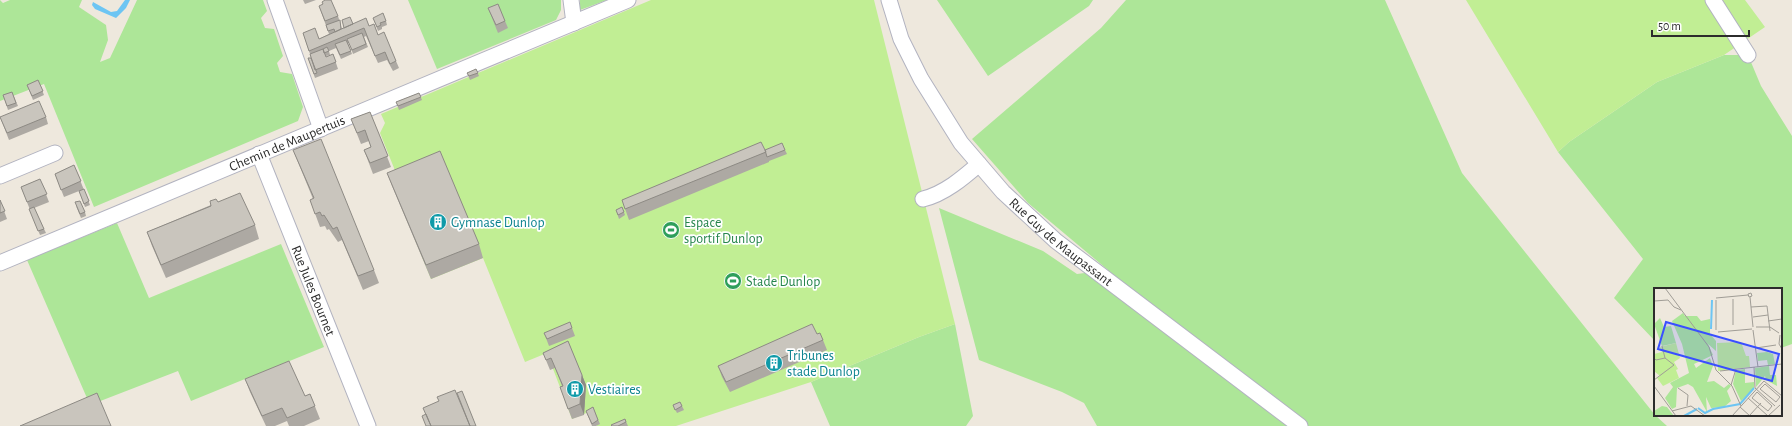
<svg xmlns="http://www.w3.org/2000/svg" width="1792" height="426" font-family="'Alegreya Sans',sans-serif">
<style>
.green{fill:#ade698}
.pitch{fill:#c1ee94}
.water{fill:#6dc5f3}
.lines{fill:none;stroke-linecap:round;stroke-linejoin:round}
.minor-casing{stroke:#b2b3c0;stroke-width:17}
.minor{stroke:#fff;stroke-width:15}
.wall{fill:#ada9a3}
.shaded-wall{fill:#8d8a84}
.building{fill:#c9c5bd;stroke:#8d8a84}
.labels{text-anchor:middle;stroke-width:3.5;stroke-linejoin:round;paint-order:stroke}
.street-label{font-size:14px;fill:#2c2c2c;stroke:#fff}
.culture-label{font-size:14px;fill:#0d838f;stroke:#fff;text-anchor:start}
.leisure-label{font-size:14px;fill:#27864d;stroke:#fff;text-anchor:start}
.inset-river{fill:none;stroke:#6dc5f3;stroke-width:2}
.inset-road{fill:none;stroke:#a09d96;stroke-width:1}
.view{fill:#394fff;fill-opacity:0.15;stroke:#394fff;stroke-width:2}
.inset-edge{fill:none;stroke:#2c2c2c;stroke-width:2}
</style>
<rect width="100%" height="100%" fill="#eee8dd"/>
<path class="green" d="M0 0 3 3 10 0H82L79 7 106 25 108 40 100 62 110 58 137 0H263L267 11 261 18 265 28 274 29 283 56 277 63 280 72 292 74 303 107 298 121 94 207 44 84 0 101Z
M408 0H561V10L556 20 437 69Z
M580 0H607L580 10Z
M937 0H1093L1089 6 988 76Z
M1126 0H1385L1462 173 1655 415 1667 426H1097L1084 403 1062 392 979 360 939 208 1043 251 1077 274 1108 270 1028 203 972 139 1101 28Z
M1724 55H1748L1761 86 1792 136V344L1781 348V289H1655V341L1614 298 1643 259 1558 152 1569 142 1657 82Z
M117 223 149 298 281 244 324 347 191 401 178 371 90 405 27 260Z
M955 324 973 416 966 426H830L811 382 919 337Z"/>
<path class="pitch" d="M651 0H874L955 324 919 337 811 382 676 426H597L591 411 572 419 547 353 525 362 483 258 431 279 389 176 396 173 380 133 385 123 381 114Z
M1466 0H1745L1765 27 1724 55 1657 82 1569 142 1558 152Z"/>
<path class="water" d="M125 0H130L126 8 116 18 95 9 92 5 93 2 111 12 117 11Z"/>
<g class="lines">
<g class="minor-casing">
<g id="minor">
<path d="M275 0 321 129"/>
<path d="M571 0 574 23"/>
<path id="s1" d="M889 0 901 39 921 79 961 143 1003 192 1056 241 1300 426"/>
<path d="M1713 0 1748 55"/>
<path id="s2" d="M259 154 368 426"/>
<path d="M0 176 55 153"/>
<path d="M923 199C944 194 963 178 979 164"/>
<path id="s3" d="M0 263 628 0"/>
</g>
</g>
<use href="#minor" class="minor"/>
</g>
<path class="wall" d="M303 0H316L305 4Z
M319 6 338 16 342 29 353 24 369 26 378 35 396 61 399 68 393 71 387 60 378 63 366 36 364 37 368 47 353 54 349 43H348L352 54 341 59 336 48 329 51 330 55 326 56V57L333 54 338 69 315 78 308 58H311L310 54 303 33 319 39 329 34Z
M488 8 505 21 508 28 498 33Z
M373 18 386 21 387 25 382 27V29L378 31Z
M476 69 479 76 470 80 467 73Z
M38 80 44 95 33 100 27 85Z
M12 92 18 106 8 110 3 95Z
M419 93 422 100 399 110 396 102Z
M370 112 391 167 373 174 364 150 371 147 369 141 361 144 351 119Z
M0 117H46L48 124 9 140Z
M293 150 374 270 379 283 363 290 342 240 338 242 329 229 327 230 325 226 320 227 310 200 313 199Z
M765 150H785L787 154 769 161V162L629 220 622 200Z
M74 165 90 205 85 207 79 191 64 197 55 174Z
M387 173 479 244 483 258 431 279 392 186Z
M40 179 49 202 34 208 46 233 40 235 21 187Z
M0 200 7 219 0 222Z
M218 202 255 225 259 239 166 278 152 246 147 232Z
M76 206 85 212 86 216 81 218Z
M622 207 625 215 619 219 616 210Z
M572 328 575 336 549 346 544 333Z
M817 334 823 340 827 350 730 392 722 377 718 366Z
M568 341 586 385 584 415 572 419 560 387 562 386 555 368 550 370 543 353Z
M245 379 305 396 310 394 320 419 304 426H289L287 421 275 426H266L250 392Z
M680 402 684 410 677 413 673 405Z
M593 407 600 424 596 426H592L586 411Z
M625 419 628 426H612Z"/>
<path class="shaded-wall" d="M582 375 586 385 584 415 580 404Z"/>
<path class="building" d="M325 0H331L338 16 325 21 319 6 323 4 322 2Z
M498 4 505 21 496 25 488 8Z
M383 13 386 21 380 23 381 25 377 27 373 18Z
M350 17 353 24 344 28 342 20Z
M366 18 369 26 374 24 378 35 384 32 396 61 390 64 385 52 375 56 364 28 309 51 303 33 315 28 319 39Z
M340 20 341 29 335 32 334 29 328 31 326 25Z
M362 33 366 44 352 50 347 39Z
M346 40 351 51 340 55 335 44Z
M327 47 329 51 324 53 323 49Z
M323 49 326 57 333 54 336 62 315 70 310 54Z
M308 58H311L317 73 314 74Z
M476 69 478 73 469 76 467 73Z
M38 80 43 91 32 96 27 85Z
M12 92 16 103 7 106 3 95Z
M419 93 421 97 398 106 396 102Z
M39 101 46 117 7 133 0 117Z
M370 112 388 156 370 163 364 150 371 147 365 130 357 133 351 119Z
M321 139 374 270 358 276 337 227 333 229 324 215 322 216 320 212 315 214 310 200 314 198 293 150Z
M761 142 766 152 625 209 622 200Z
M782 143 785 150 767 157 765 150Z
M440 151 479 244 426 265 387 173Z
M74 165 81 181 61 190 55 174Z
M40 179 47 194 27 202 21 187Z
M84 189 89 201 84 204 79 191Z
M240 193 255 225 161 265 147 232 211 206 210 201 216 199 218 202Z
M0 200 5 211 0 213Z
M80 201 85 212 80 214 75 202Z
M34 207 44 229 38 231 29 209Z
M622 207 624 212 618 215 616 210Z
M570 322 572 328 547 339 544 333Z
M812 324 817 334 820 333 823 340 726 382 718 366Z
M568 341 582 375 580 404 568 409 560 387 563 386 551 358 546 360 543 353Z
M289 361 305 396 310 394 315 406 287 418 282 408 262 416 245 379Z
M455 390 470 426H431L423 408 439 401 437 397Z
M462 391 476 426H470L457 393Z
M97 393 111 426H20Z
M680 402 682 406 675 410 673 405Z
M593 407 598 420 592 424 586 411Z
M426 414 431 426H426L422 416Z
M625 419 626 422 618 426H612L611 425Z"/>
<defs>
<g id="building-disc" transform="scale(0.9)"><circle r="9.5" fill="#0f9aa8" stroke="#fff"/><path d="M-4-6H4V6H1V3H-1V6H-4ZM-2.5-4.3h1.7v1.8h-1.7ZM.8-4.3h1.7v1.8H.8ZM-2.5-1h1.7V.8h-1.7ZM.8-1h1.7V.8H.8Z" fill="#fff"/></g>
<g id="stadium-disc" transform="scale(0.9)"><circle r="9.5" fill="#2e9e5b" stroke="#fff"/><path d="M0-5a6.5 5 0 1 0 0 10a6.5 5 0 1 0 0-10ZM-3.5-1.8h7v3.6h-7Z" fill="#fff"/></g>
</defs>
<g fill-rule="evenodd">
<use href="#building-disc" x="438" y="222"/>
<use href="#stadium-disc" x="671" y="230"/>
<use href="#stadium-disc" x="733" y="281"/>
<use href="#building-disc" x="774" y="363"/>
<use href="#building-disc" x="575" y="389"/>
</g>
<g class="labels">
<g class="street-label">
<text dy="5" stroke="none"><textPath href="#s3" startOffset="311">Chemin de Maupertuis</textPath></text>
<text dy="5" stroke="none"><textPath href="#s1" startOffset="302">Rue Guy de Maupassant</textPath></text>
<text dy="5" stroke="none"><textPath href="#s2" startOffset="147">Rue Jules Bournet</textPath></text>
</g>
<g class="culture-label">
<text x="451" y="227">Gymnase Dunlop</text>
<text x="787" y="360">Tribunes<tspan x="787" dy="16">stade Dunlop</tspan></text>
<text x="588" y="394">Vestiaires</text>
</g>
<g class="leisure-label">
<text x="684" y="227">Espace<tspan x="684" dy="16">sportif Dunlop</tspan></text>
<text x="746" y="286">Stade Dunlop</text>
</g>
</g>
<g transform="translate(1654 288)">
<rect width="128" height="128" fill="#eee8dd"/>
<path d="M29 25 31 28H43L47 33 56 31V46L62 53V63L54 56 59 67 40 76 42 80 56 70 59 78 53 94 60 93 70 100 75 96 77 98 73 103 77 113 70 119 57 120 52 109 53 124 39 99 34 96 23 100 22 119 18 121 11 110 19 99 16 95 35 85 28 56 18 33ZM6 30 10 39 17 38 22 55 8 58 0 36ZM113 64 119 66 121 76 114 77 113 72 104 73 103 65ZM115 78 116 87H122L123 98 112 92 111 88 102 99 101 80ZM91 81V95L100 94V100L87 113 79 96 82 82ZM8 118 13 119 20 128H0V123Z" fill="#ade698"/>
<path d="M87 54 92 68H95L96 79 64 83 63 55ZM22 55 26 70 20 74 24 81 22 82 25 90 9 98 3 90 6 88 0 83V66L8 64 6 59Z" fill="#c1ee94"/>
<path class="inset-river" d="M57 41 58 12M44 120 51 125 59 121 86 116 100 100M30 128 43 121"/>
<path class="inset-road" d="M11 0 55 59 62 82 78 98 87 118M97 5 98 8 95 9 94 6ZM96 9 99 39M62 10 94 7M62 12V42M0 13 14 12 20 19 27 22M97 19 113 18 116 43M99 29 114 27M114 33 128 31M79 37V11M102 39H116L125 45M99 42 104 79M64 44 98 41M126 47 125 56 128 61M8 58 11 70M102 60 122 57M0 70 2 72 11 70 20 77 0 92M100 79 101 100 121 118M66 83 128 76M111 96 126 109 122 114 106 101ZM77 97 82 81M0 98 22 128M24 100 34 107 33 118M103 104 118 118 114 123 98 110ZM94 110 114 128 126 117M86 119 96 128M18 123 37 118 51 128M78 128 110 93 128 108M95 128 107 115"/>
<path class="view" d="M12 34 125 66 118 93 4 61Z"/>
<rect width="128" height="128" class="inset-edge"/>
</g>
<path d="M1652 30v6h97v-6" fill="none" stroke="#2c2c2c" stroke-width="2"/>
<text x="1658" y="30" font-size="12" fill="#2c2c2c" stroke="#ffffff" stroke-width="3" paint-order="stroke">50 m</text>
</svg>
